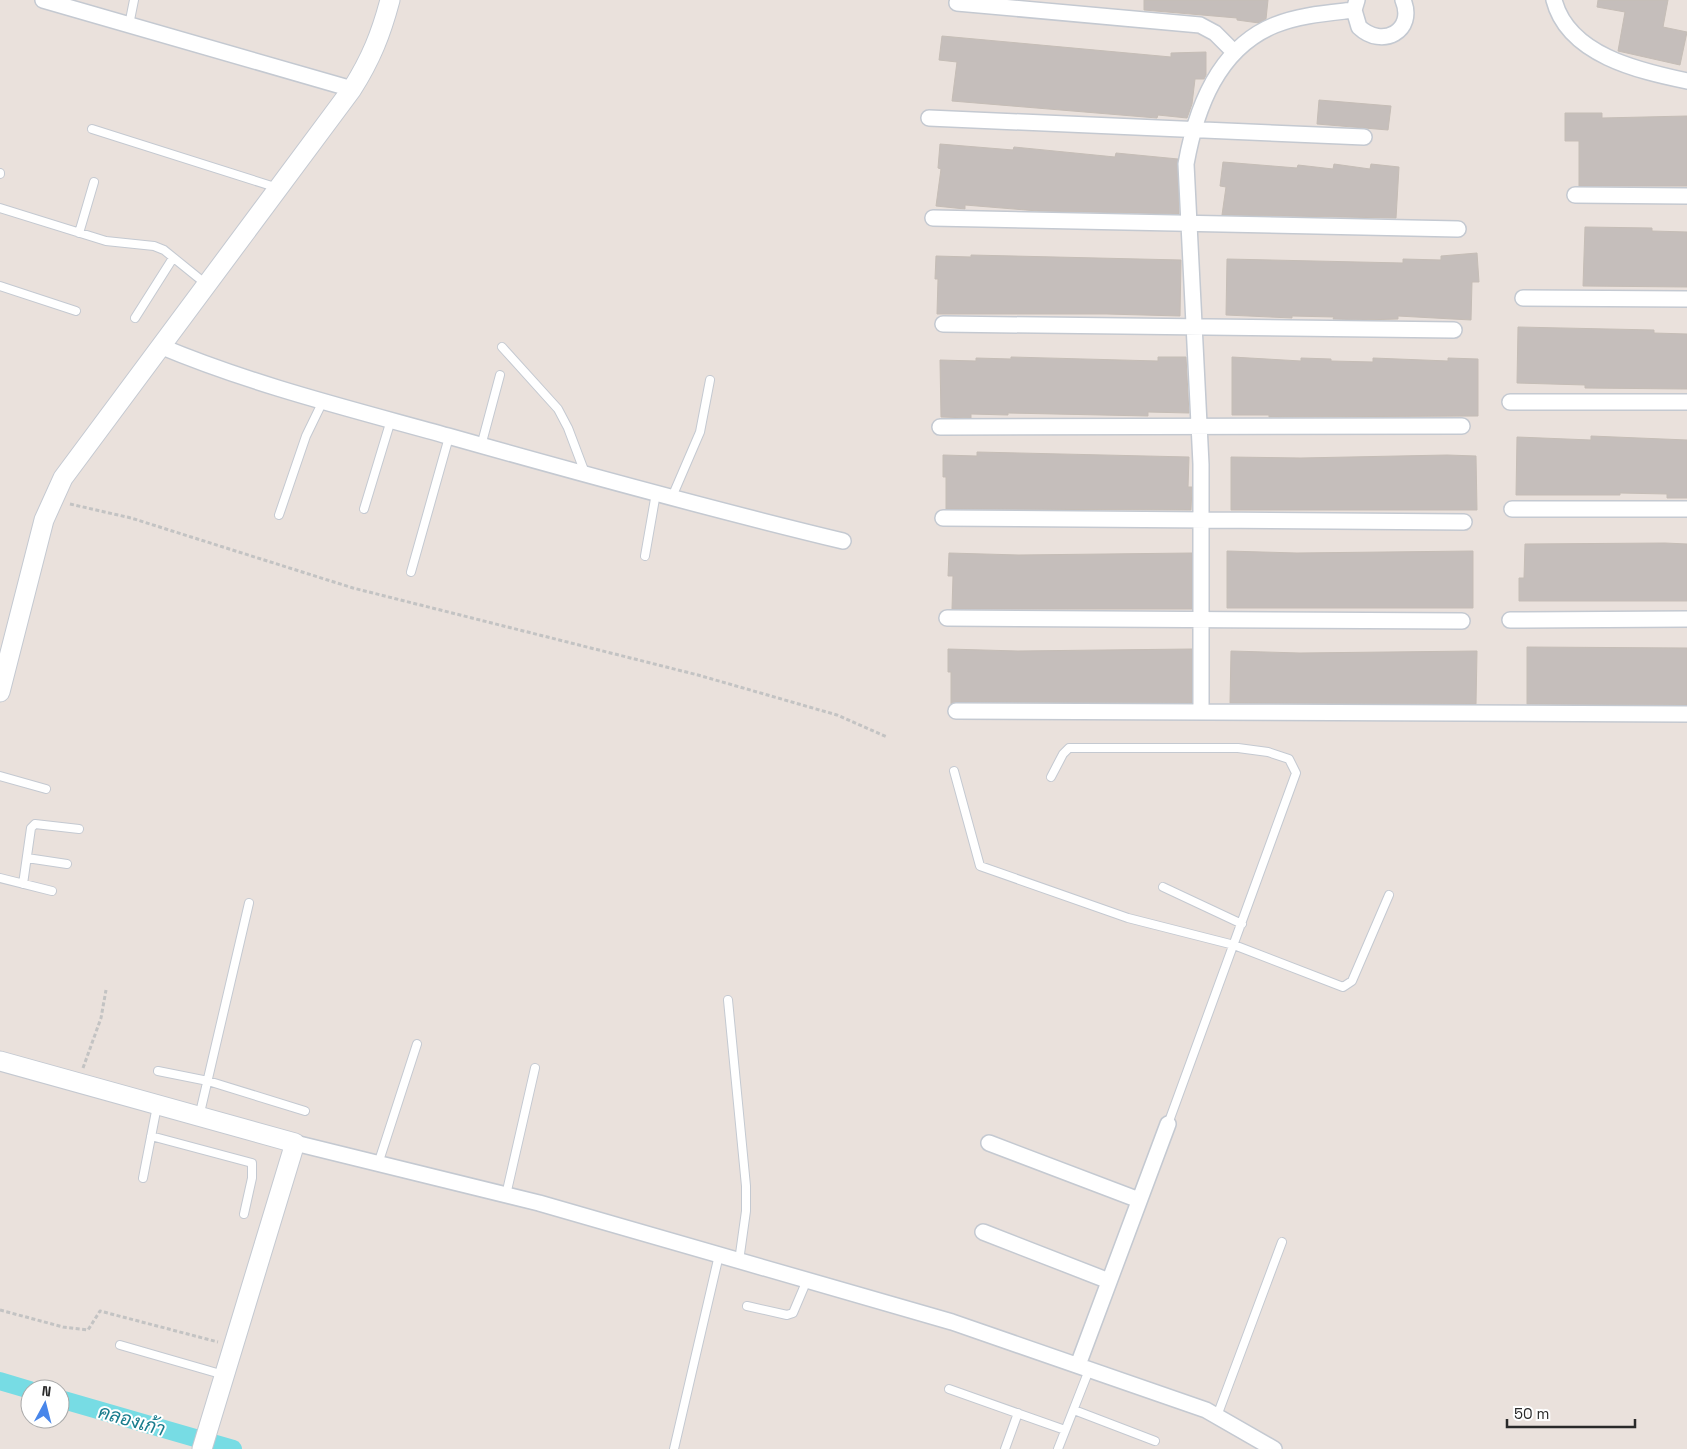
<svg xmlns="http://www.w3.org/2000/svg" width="1687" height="1449" font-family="'Space Grotesk',Sarabun,sans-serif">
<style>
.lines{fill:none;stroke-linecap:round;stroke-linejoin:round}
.canal{stroke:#77dce4;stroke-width:18}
.building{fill:#c5bebb;stroke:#c5bdb6}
.service-casing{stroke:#c4c9d1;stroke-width:10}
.minor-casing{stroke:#c4c9d1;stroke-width:18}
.tertiary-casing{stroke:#c4c9d1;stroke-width:21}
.path{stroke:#c3c3c3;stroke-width:3;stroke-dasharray:4 2.5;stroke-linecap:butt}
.service{stroke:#fff;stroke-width:8}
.minor{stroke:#fff;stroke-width:15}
.tertiary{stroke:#fff;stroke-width:19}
.labels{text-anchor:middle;stroke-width:4;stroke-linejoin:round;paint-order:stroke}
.water-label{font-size:19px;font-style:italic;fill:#187c8d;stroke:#fff}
</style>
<rect width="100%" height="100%" fill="#eae1dc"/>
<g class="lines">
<path class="canal" d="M0 1381 30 1390
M60 1399 233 1449"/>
</g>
<path class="building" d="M1144 0H1268L1266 19 1259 23 1237 20V18L1144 10Z
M1598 0H1668L1663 27 1687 32 1680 65 1618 51 1625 12 1597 7Z
M942 36 1171 57V53L1206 52V75L1204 79H1195L1192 104 1187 118 1158 115 1157 118 952 101 957 62 939 60Z
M1319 100 1391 106 1388 130 1317 124Z
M1565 113H1602V118L1687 116V186H1579V141H1565Z
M940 144 1013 150 1014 147 1115 157 1116 153 1178 159 1179 214 1038 211 965 205V209L936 206 941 169 938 168Z
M1223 162 1297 168 1298 165 1333 169 1334 164 1370 169 1371 164 1399 167 1396 218 1222 215 1226 187 1220 186Z
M1585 227 1652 228V231L1687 232V287L1583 286Z
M1477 253 1479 282H1472L1471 320 1398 316V319L1363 320 1333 319 1334 317 1292 316V318L1226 315 1227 259 1403 263V259L1441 260V256Z
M971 255 1181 260 1180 316 1107 314H937L938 279H935L936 256 971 257Z
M1518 327 1654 330V333L1687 334V389L1585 388V385L1517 383Z
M1011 357 1158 361V357H1186L1189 413 1148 412V416L1008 413V415L971 414V418L941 417 940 360 976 361V358L1011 359Z
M1232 357 1301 361V358L1331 359V361L1373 362V358L1448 361V358L1478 359V416L1269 417V415H1232Z
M1591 436 1687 440V498H1667V494L1620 493V495H1516L1517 437 1591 440Z
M977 452 1189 457 1188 487H1192L1191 510 946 509V477H943V455L977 456Z
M1447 455 1476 456 1477 510H1231V457L1301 458Z
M1665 543 1687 544V601H1519V578H1524L1525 544Z
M1227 551 1297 553 1473 551V608H1227Z
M949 553 1019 555 1192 553V609H952L953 576H948Z
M1527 647 1687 648V705L1527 704Z
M948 649 1018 651 1192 649V703L956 702 951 704V672H948Z
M1231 651 1300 653 1477 651 1476 704 1230 703Z"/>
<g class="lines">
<g class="service-casing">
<path id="service" d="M129 25 134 0
M92 129 278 188
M0 173V174
M0 208 106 241 154 246 164 250 206 284
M79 233 94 182
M0 286 76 311
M135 318 173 258
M502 347 558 409 568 428 585 473
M481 446 500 375
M672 497 700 432 710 380
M364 509 391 420
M279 515 306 436 323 401
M645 556 656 493
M411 572 449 437
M954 771 980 866 1128 918 1234 945 1343 987 1352 981 1389 895
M0 776 46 789
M1051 777 1063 754 1069 748H1238L1268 752 1289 759 1296 773 1168 1124
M27 858 67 864
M0 878 52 891
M23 884 31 828 35 824 79 829
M1163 887 1242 924
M728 1000 746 1186V1211L739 1261
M158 1071 208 1081 305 1111
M199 1117 249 903
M151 1136 252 1163V1178L244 1214
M378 1164 417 1044
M143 1178 157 1106
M506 1195 535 1068
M747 1306 787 1315 793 1313 807 1280
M120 1345 224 1375
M949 1389 1065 1430
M1074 1410 1155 1441
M1217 1416 1282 1242
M674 1449 719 1255
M1005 1449 1018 1413
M1058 1449 1089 1370"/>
</g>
<g class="minor-casing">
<path id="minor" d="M43 0 352 89
M1357 0 1354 10 1359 27C1382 49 1416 31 1403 0
M1554 0C1568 55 1639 71 1687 81
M957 3 1200 25 1215 33 1234 52
M929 118 1364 137
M1575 195 1687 196
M933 218 1458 229
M1523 298 1687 299
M943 324 1454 330
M160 346C253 385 351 409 448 436 579 473 710 509 843 541
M1510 402H1687
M940 427 1462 426
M1512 509H1687
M943 518 1464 522
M947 618 1462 621
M1510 620 1687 619
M956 711 1687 714
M1201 712V464L1186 164C1196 108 1218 48 1275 25 1299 15 1328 13 1354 10
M295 1143 539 1203 952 1322 1206 1410 1274 1449
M989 1143 1139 1200
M983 1232 1109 1281
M1078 1365 1168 1124"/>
</g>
<g class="tertiary-casing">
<path id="tertiary" d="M0 692 44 520 63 478 352 89C371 59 381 34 390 0
M0 1061 295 1143 202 1449"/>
</g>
<path class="path" d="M70 504 131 518 353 588 698 675 837 715 887 737
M83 1068 101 1018 106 990
M0 1310 63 1327 88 1330 100 1311 218 1342"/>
<use href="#service" class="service"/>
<use href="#minor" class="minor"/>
<use href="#tertiary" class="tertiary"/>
</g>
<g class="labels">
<g class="water-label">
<text transform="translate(132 1420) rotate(16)" y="7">คลองเก้า</text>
</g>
</g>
<g transform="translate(45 1404) rotate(7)"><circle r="24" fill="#ffffff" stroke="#a9a9a9"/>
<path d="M0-4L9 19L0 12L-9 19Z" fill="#4886ea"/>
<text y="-8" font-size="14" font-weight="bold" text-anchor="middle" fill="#292929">N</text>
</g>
<path d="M1507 1419v8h128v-8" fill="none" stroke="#292929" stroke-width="2.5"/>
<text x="1514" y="1419" font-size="15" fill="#292929" stroke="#ffffff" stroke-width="4" paint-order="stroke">50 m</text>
</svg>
